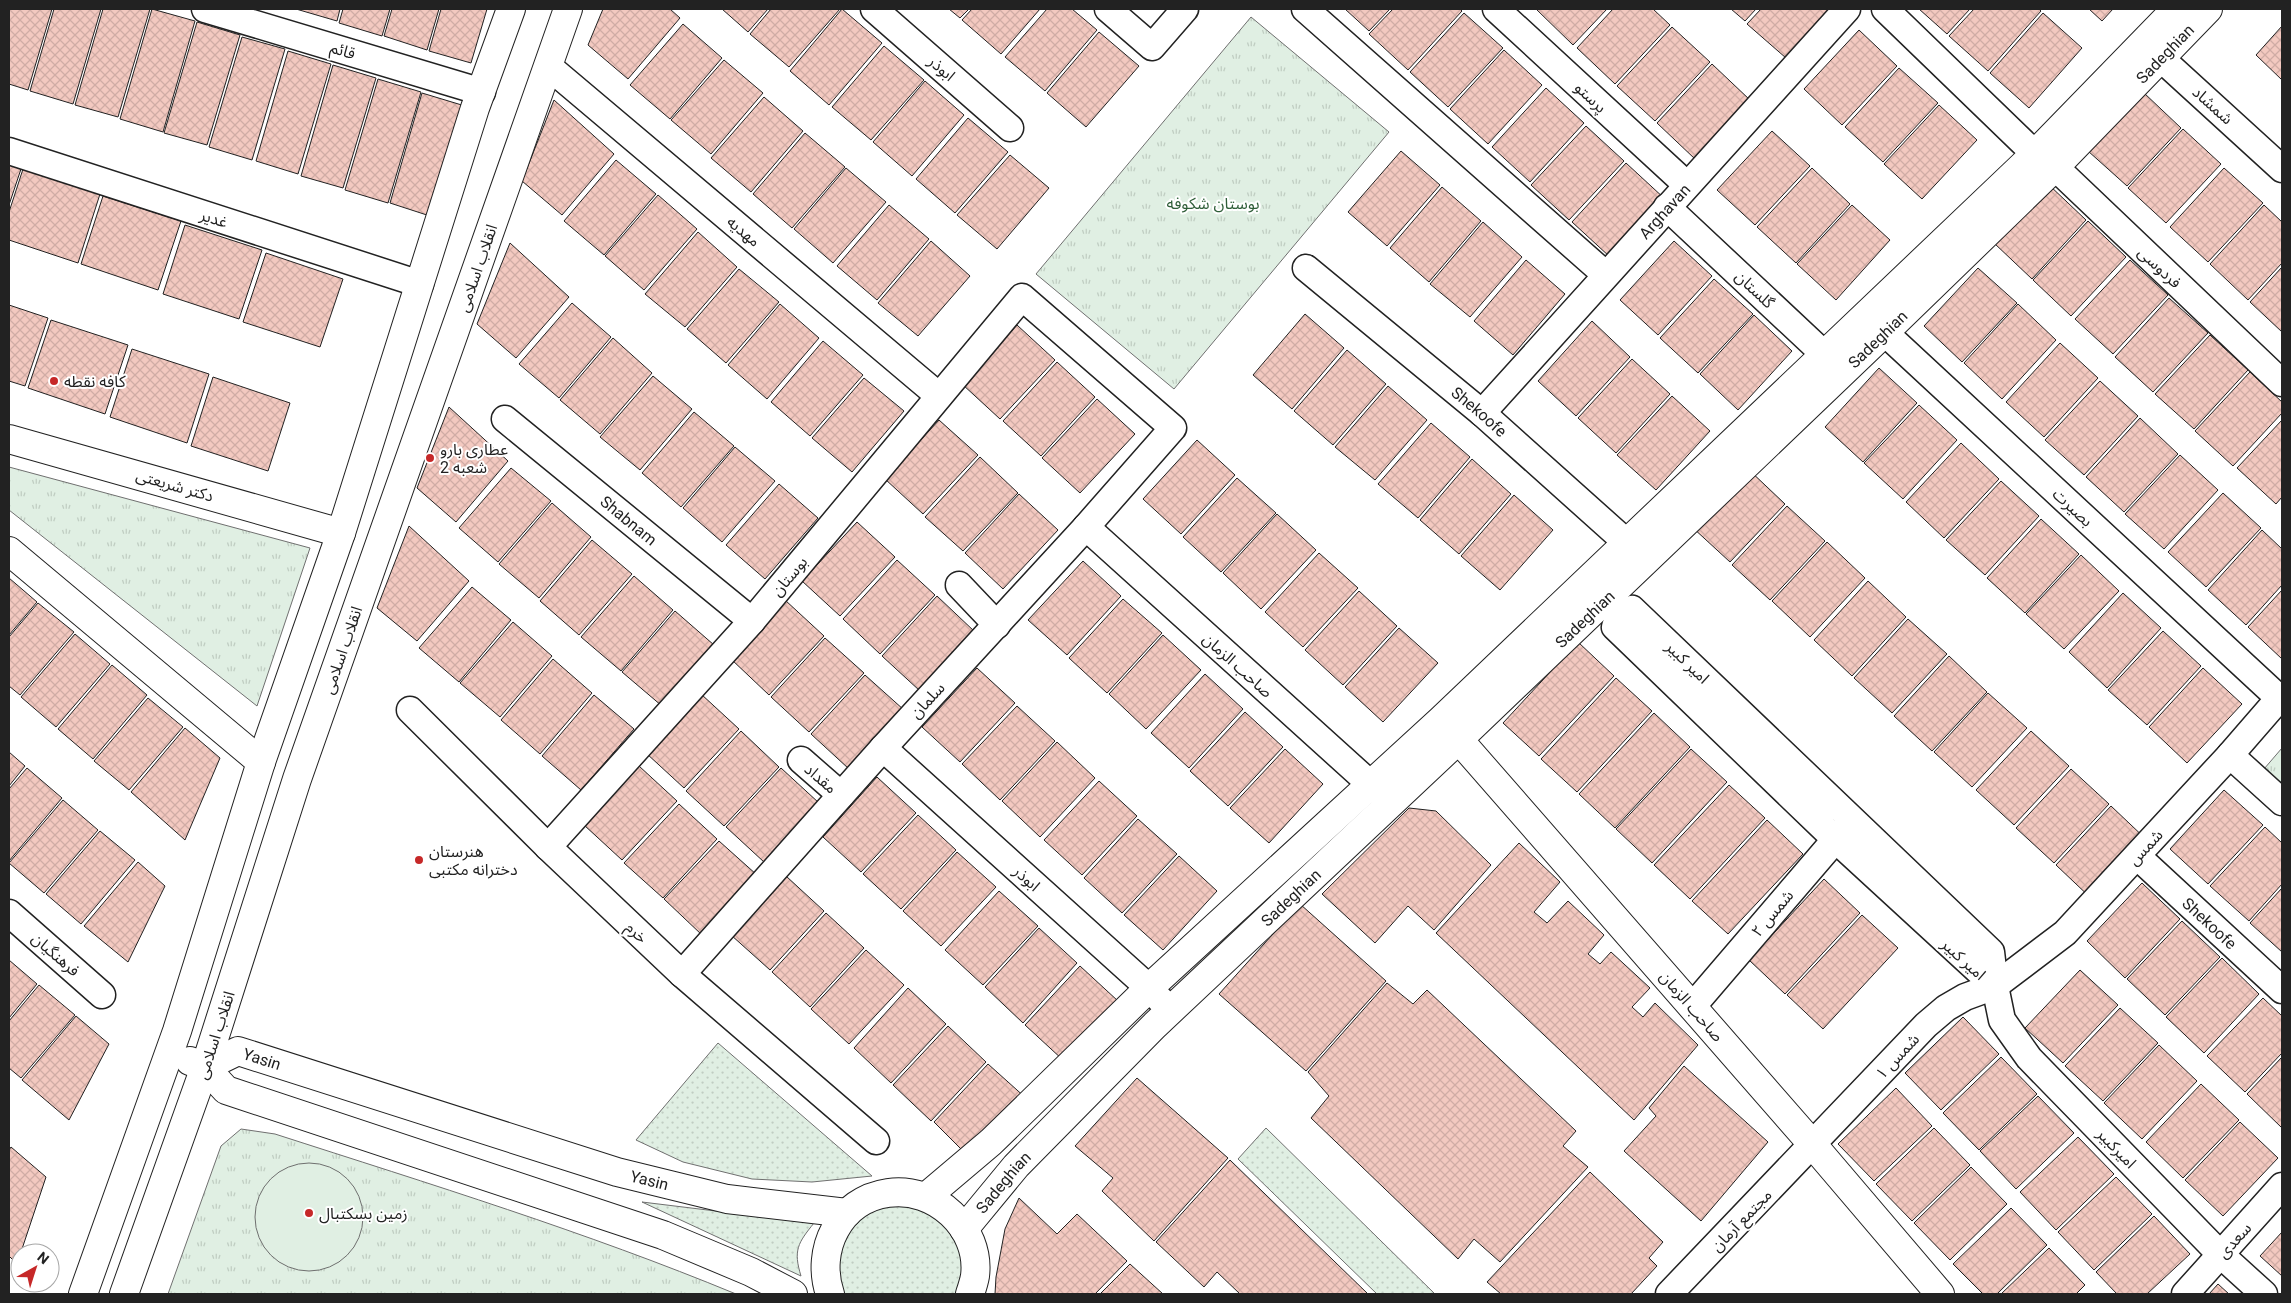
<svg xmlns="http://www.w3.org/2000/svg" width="2291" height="1303" font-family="Roboto,'Noto Sans Arabic',sans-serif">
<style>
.grass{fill:url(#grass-dots);stroke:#6f6f6f}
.park{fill:url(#park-tufts);stroke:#6f6f6f}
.garden{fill:#e0efe3;stroke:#6f6f6f}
.building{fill:url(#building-cross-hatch);stroke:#222}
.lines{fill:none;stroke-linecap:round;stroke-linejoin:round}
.street-casing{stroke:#222;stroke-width:29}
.secondary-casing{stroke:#222;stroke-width:30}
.street{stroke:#fff;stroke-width:26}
.secondary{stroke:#fff;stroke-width:28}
.poi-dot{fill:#c62828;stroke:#fff;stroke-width:2}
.labels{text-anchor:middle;stroke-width:4;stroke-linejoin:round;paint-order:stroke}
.street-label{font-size:16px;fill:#222;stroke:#fff}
.park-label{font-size:16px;fill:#2f5e38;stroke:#fff}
.poi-label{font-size:16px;fill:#222;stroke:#fff;text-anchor:start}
</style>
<defs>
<pattern id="grass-dots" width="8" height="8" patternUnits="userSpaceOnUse" patternTransform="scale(1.25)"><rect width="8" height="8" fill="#e0efe3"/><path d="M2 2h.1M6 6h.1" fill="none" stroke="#c0cdc2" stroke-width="1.8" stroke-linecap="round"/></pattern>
<pattern id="park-tufts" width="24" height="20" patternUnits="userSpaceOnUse" patternTransform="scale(1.25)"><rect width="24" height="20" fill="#e0efe3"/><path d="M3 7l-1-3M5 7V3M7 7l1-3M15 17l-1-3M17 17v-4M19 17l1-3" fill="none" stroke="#c0cdc2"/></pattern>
<pattern id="building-cross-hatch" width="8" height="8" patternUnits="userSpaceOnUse" patternTransform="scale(1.25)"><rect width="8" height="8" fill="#f3c9c0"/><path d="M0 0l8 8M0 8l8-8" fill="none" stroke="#d0aca5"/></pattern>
</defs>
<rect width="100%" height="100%" fill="#fff"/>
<path class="grass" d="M718 1043 872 1176 812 1182 752 1179 683 1162 636 1140Z
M1266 1128 1435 1294H1377L1238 1159Z
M901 1201 942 1217 965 1254 960 1294H841L836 1250 860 1215Z
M642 1202 814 1223C798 1243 793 1250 801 1276Z"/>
<path class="park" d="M1251 17 1389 132 1174 389 1036 274Z
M9 467 310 548 257 706 9 510Z
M2282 748V785L2264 769Z
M241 1129 275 1134C430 1184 586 1232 736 1294H168L221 1146Z"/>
<path class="garden" d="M255 1217a54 54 0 1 1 108 0a54 54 0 1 1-108 0Z"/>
<path class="building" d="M9 9H52L28 90 9 84Z
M54 9H101L73 104 30 91Z
M103 9H150L118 117 75 105Z
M152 9 195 21 163 132 120 119Z
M296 9H340L337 21Z
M343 9H390L382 36 339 23Z
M392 9H439L427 50 384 36Z
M441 9H487L471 63 429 51Z
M603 9H670L680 18 628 79 588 45Z
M722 9H768L748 32Z
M771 9H840L789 67 750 34Z
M842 9 882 43 829 105 790 71Z
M949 9H969L960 18Z
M972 9H1040L1001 54 962 20Z
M1047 9H1072L1097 30 1045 91 1005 57Z
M1345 9H1390L1369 31Z
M1393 9H1460L1462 11 1408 70 1369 34Z
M1536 9H1607L1573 45Z
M1613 9H1653L1670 25 1615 84 1577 48Z
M1731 9H1756L1745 21Z
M1761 9H1830L1786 58 1747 24Z
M1919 9H1970L1947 34Z
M1974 9H2039L2041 11 1988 71 1949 36Z
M2089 9H2113L2102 21Z
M1464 13 1503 48 1448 107 1410 72Z
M2043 13 2082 48 2029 108 1990 73Z
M197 22 240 35 207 145 164 133Z
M683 24 722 58 670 119 630 85Z
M2282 26V80L2256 55Z
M1672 27 1710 62 1655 121 1617 86Z
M1859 30 1897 66 1842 125 1804 89Z
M1099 32 1139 66 1086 127 1047 93Z
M242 37 285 49 252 160 209 147Z
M884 46 924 80 871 140 832 107Z
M1504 50 1542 85 1488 144 1450 109Z
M288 51 331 64 298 174 256 161Z
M724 60 763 93 711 154 671 120Z
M1712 64 1750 100 1695 159 1657 123Z
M333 65 376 78 343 188 301 176Z
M1899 68 1938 103 1883 162 1845 127Z
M378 79 421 92 388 203 345 190Z
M925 81 964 115 912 176 873 142Z
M1546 88 1584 123 1530 182 1492 147Z
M2143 92 2181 128 2127 186 2088 151Z
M422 93 465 106 433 217 390 203Z
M764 97 803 131 751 192 711 158Z
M554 100 614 154 562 215 522 181Z
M1939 105 1977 140 1922 199 1884 164Z
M968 118 1008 152 955 213 916 179Z
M1586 126 1624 161 1569 220 1531 185Z
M2183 129 2221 164 2166 223 2128 188Z
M1772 131 1810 166 1755 225 1717 190Z
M805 133 845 167 792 228 753 194Z
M1401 151 1440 185 1387 246 1348 212Z
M1010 155 1049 188 997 249 957 215Z
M616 160 656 194 604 255 564 221Z
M1626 163 1665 199 1610 257 1572 222Z
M9 165 21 169 9 205Z
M846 168 886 202 833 263 794 229Z
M1812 168 1850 204 1796 263 1757 227Z
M2224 168 2263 203 2208 262 2170 227Z
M23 169 100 194 78 263 9 240V212Z
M2048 184 2086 220 2032 279 1994 243Z
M1442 187 1481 221 1429 282 1390 248Z
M658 195 697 229 644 290 605 256Z
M103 196 181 221 158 290 81 264Z
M889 205 929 239 877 300 837 266Z
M1852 205 1890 240 1836 300 1797 264Z
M2264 205 2282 222V263L2248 300 2210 264Z
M2088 221 2126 257 2071 316 2033 280Z
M1483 222 1522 257 1470 317 1430 284Z
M185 225 262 250 239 319 163 294Z
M698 232 737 267 685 327 645 294Z
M931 241 970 276 918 336 878 303Z
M1674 241 1712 276 1658 335 1620 300Z
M510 243 569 297 516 358 477 324Z
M266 253 343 279 320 347 243 322Z
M1526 260 1565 294 1513 355 1474 321Z
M2130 260 2168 295 2113 354 2075 319Z
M2282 267V332L2250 302Z
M1978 268 2017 303 1962 362 1924 326Z
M739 269 779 302 726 363 687 329Z
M1714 279 1753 314 1698 373 1660 338Z
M2169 298 2208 333 2153 392 2115 357Z
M572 303 611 337 559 398 519 364Z
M780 304 819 338 767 399 728 365Z
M2018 304 2056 340 2002 399 1964 363Z
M9 305 48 318 25 386 9 381Z
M1305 314 1344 348 1292 409 1253 375Z
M1754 315 1792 351 1738 410 1700 374Z
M51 320 128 345 105 414 28 388Z
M1592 321 1630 357 1576 416 1538 381Z
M1017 325 1055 360 1000 419 962 384Z
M2210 335 2248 370 2194 429 2155 394Z
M613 338 652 373 600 434 560 400Z
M823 341 863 375 810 436 771 402Z
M2060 343 2098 378 2044 437 2006 402Z
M132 349 209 374 187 443 110 417Z
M1347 350 1386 384 1333 445 1294 411Z
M1632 359 1670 394 1616 453 1578 418Z
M1057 362 1095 397 1041 456 1003 421Z
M1879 368 1917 403 1863 462 1825 427Z
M2250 372 2282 402V413L2233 466 2195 431Z
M653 376 692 409 640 470 600 437Z
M213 377 290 403 268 471 191 446Z
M864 378 904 411 852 472 812 438Z
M2100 381 2138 416 2084 475 2045 440Z
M1388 386 1427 420 1375 480 1335 447Z
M1672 396 1710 431 1656 490 1617 455Z
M1097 399 1135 434 1080 493 1042 458Z
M1919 405 1957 440 1903 499 1864 463Z
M449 407 508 461 456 522 417 488Z
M694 412 734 446 681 507 642 473Z
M2140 418 2178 454 2124 512 2086 477Z
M939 420 978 455 923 514 885 479Z
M2282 420V497L2276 504 2237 468Z
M1431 423 1470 457 1418 518 1378 484Z
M1197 440 1235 475 1181 534 1143 499Z
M1961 443 1999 479 1944 538 1906 502Z
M735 447 775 481 722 542 683 508Z
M2180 455 2218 490 2164 549 2125 514Z
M980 457 1018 493 963 551 925 517Z
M1472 459 1511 494 1459 554 1420 520Z
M511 468 551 501 498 562 459 528Z
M1747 468 1785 504 1730 562 1692 527Z
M1237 478 1276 513 1221 572 1183 537Z
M2001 481 2039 516 1985 575 1946 540Z
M779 484 818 518 765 579 726 545Z
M2223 493 2261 528 2206 587 2168 552Z
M1019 494 1058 530 1003 589 965 553Z
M1514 495 1553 530 1500 590 1461 556Z
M552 503 591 537 539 598 499 564Z
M1787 506 1825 541 1770 600 1732 565Z
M1277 514 1316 550 1261 609 1223 573Z
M2041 519 2079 554 2025 613 1987 578Z
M857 522 895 557 840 616 802 581Z
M409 526 469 581 417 641 377 608Z
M2262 530 2282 549V585L2246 625 2208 590Z
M592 540 632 574 579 635 540 601Z
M1827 542 1865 578 1810 637 1772 601Z
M1319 553 1358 588 1303 647 1265 612Z
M2081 555 2119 591 2064 649 2026 614Z
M897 560 935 595 880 654 843 619Z
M1083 561 1121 596 1067 655 1028 620Z
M634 576 673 610 621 671 581 637Z
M9 578 37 602 9 635Z
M1868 581 1906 617 1852 676 1814 640Z
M472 587 511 620 459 682 419 648Z
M2282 590V659L2248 627Z
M1359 591 1397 626 1343 685 1305 650Z
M2123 593 2161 628 2107 688 2069 652Z
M937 596 975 632 920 691 882 656Z
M1123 599 1162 633 1107 693 1069 658Z
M785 600 824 636 769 695 731 659Z
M38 603 74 632 20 695 9 686V637Z
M675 611 714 645 662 706 622 672Z
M1908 619 1947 654 1892 713 1854 678Z
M513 622 552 656 500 717 460 683Z
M1399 628 1438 663 1383 722 1345 687Z
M2163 631 2201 666 2147 725 2108 690Z
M75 634 110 664 56 727 21 697Z
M1163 635 1201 670 1146 729 1109 694Z
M825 638 864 673 809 732 771 697Z
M1578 642 1614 676 1539 756 1503 723Z
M1949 656 1987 692 1932 751 1894 716Z
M553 659 592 693 540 754 501 720Z
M112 665 147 695 93 759 58 729Z
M977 668 1015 703 960 762 922 727Z
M2203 668 2242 704 2187 763 2149 727Z
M1205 674 1243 709 1189 768 1151 733Z
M865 675 904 710 849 769 811 734Z
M1616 678 1652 711 1577 792 1541 759Z
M1988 693 2027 728 1972 787 1934 752Z
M701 694 739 729 684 788 646 753Z
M594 695 634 729 581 790 542 756Z
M148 698 183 727 129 790 94 761Z
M1017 706 1055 741 1000 800 962 764Z
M1245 712 1283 747 1228 806 1190 771Z
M1654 713 1690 747 1615 828 1579 794Z
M185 728 220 758 185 840 131 792Z
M741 731 779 767 724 826 686 791Z
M2031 731 2069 766 2014 825 1976 790Z
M1057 742 1095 778 1040 837 1002 801Z
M1285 749 1323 784 1269 843 1230 808Z
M1691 749 1727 782 1652 863 1616 829Z
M9 752 25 766 9 786Z
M639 766 677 801 622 860 584 825Z
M27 768 62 798 9 861V789Z
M781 768 819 803 764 862 726 827Z
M2071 769 2109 804 2054 863 2016 828Z
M877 777 916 813 861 872 823 837Z
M1099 781 1137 816 1082 875 1044 840Z
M1729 785 1765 818 1690 899 1654 865Z
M2224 790 2263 825 2208 884 2170 849Z
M63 800 98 830 44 893 9 863Z
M679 804 717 839 663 898 624 863Z
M2111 806 2149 842 2094 901 2056 865Z
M1409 808 1436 811 1491 865 1434 930 1408 906 1375 943 1322 894Z
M918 815 956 850 901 909 863 874Z
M1138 819 1177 854 1122 913 1084 878Z
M1767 820 1803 854 1728 934 1692 901Z
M2265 827 2282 843V884L2249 921 2210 886Z
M100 831 135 860 81 924 46 894Z
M719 841 757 875 702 935 664 899Z
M1519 843 1560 882 1534 912 1547 923 1568 901 1604 935 1588 954 1600 964 1611 952 1650 988 1632 1007 1643 1017 1655 1003 1698 1045 1634 1120 1436 933Z
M957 852 996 887 941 946 903 911Z
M1179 856 1217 891 1163 950 1124 915Z
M138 862 165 886 128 962 84 926Z
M786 876 824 911 770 970 731 935Z
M1824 879 1860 913 1785 994 1749 960Z
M2142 883 2180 919 2125 978 2087 941Z
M2282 888V952L2250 923Z
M999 891 1038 926 983 985 945 950Z
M1300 904 1386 981 1306 1071 1219 994Z
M826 913 864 948 810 1007 772 972Z
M1862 915 1898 948 1823 1029 1787 995Z
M2182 921 2220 957 2165 1015 2127 979Z
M1039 928 1077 963 1023 1023 985 987Z
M866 950 904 985 849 1044 811 1009Z
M2222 958 2259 994 2204 1053 2166 1017Z
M9 960 37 984 9 1018Z
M1080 966 1118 1001 1063 1060 1025 1025Z
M2080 970 2118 1005 2063 1063 2025 1028Z
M1387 983 1413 1004 1427 990 1576 1131 1563 1146 1588 1167 1500 1262 1474 1239 1458 1259 1311 1118 1329 1096 1308 1072Z
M39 985 75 1015 21 1078 9 1068V1021Z
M908 988 946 1024 891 1083 854 1048Z
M2263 998 2282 1016V1053L2245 1092 2207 1056Z
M2120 1008 2158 1043 2103 1101 2065 1066Z
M76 1016 109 1044 69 1120 22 1080Z
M1963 1017 1999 1054 1941 1110 1905 1073Z
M948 1026 986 1062 931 1121 893 1085Z
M2159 1045 2197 1081 2142 1139 2104 1103Z
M2001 1057 2037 1094 1979 1150 1943 1113Z
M2282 1057V1128L2247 1094Z
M988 1064 1027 1099 967 1155 934 1122Z
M1684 1066 1768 1142 1701 1221 1624 1151 1656 1116 1649 1108Z
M1137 1078 1228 1158 1154 1241 1102 1191 1113 1178 1075 1146Z
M2201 1084 2239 1120 2183 1178 2146 1142Z
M1896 1088 1932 1126 1874 1181 1838 1144Z
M2038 1096 2074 1133 2016 1189 1980 1151Z
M2240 1122 2278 1158 2223 1216 2185 1180Z
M1934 1128 1970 1165 1912 1221 1876 1184Z
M2078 1137 2114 1174 2056 1230 2020 1192Z
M11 1147 46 1177 17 1264 9 1256V1150Z
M1230 1160 1368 1294H1240L1217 1272 1204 1287 1156 1242Z
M1971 1167 2007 1204 1950 1260 1914 1223Z
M1590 1172 1663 1242 1649 1258 1657 1266 1631 1294H1501L1487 1282Z
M2116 1177 2152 1214 2094 1270 2058 1232Z
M1019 1198 1057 1234 1077 1214 1127 1261 1095 1294H995L996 1277 1005 1229Z
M2011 1208 2047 1245 1997 1294H1983L1953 1264Z
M2154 1216 2190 1254 2147 1294H2117L2096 1272Z
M2282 1232V1276L2260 1256Z
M2049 1248 2085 1285 2076 1294H2001Z
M1130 1264 1163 1294H1100Z
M2218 1284 2229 1294H2209Z"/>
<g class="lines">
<g class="street-casing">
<g id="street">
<path d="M205 9 482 92"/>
<path d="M874 9 1010 128"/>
<path d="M1108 9 1152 47 1185 9"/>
<path d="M1305 9 1606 275"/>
<path d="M1496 9 1687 185"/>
<path d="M1885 9 2035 154 2055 167 2282 383"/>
<path d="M2144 43 2282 169"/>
<path d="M548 66 939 396"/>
<path d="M9 151 420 284"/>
<path d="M1667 207 1841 370"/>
<path id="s1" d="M1306 268 1482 413 1626 542 1641 558"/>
<path d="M1869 318 2279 698"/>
<path id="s2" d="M1482 413 1847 9"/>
<path id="s3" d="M505 419 752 621"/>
<path d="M1086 527 1387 799"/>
<path d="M959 585 997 625"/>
<path d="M410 710 548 847 682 974 876 1141"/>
<path d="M883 748 1149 988 1170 1010"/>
<path d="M2230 755 2282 802"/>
<path d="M801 760 841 795"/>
<path d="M548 847 752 621 1022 297 1173 428 1086 527 883 748 682 974"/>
<path id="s4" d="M2137 856 2282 990"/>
<path d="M9 913 102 995"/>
<path d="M1995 986 1835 839 1615 627 1619 614 1632 609 1991 952 1995 986 2002 1020 2029 1058 2221 1255 2264 1294"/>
<path d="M1692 1007 1847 826"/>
<path d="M1669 1294 1926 1025 1946 1008 1965 997 1995 986 2065 933 2230 755 2282 695"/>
<path d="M2185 1294 2282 1186"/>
</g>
</g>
<g class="secondary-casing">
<g id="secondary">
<path d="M9 439 341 533"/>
<path d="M9 551 261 762"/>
<path d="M1446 725 1813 1145 1940 1294"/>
<path d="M190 1061 205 1067 226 1090 663 1235 751 1272 793 1294"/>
<path id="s5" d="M205 1067 238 1051 617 1172 727 1199 847 1213"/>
<path d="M926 1197 991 1142 1149 988 1441 720 2035 154 2176 9"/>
<path id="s6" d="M964 1229 1016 1166 1155 1025 1459 739 1885 332 2055 167 2208 9"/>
<path d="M83 1294 177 1031 261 762 341 533 475 108 511 9"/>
<path d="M124 1294 205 1067 297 779 568 9"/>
<path d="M830 1294C815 1250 839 1200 888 1193 935 1186 981 1228 975 1276 974 1282 972 1288 970 1294"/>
</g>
</g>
<use href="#street" class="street"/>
<use href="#secondary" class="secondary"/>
</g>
<g class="poi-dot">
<circle cx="54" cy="381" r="5"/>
<circle cx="430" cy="458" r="5"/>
<circle cx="419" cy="860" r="5"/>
<circle cx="309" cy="1213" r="5"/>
</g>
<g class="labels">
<g class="street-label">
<text transform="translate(343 50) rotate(17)" y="6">قائم</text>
<text dy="6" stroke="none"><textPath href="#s6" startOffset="1681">Sadeghian</textPath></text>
<text transform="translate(942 68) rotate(41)" y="6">ابوذر</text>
<text transform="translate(1591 97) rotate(43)" y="6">پرستو</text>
<text transform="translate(2213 105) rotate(42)" y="6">شمشاد</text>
<text dy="6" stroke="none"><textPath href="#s2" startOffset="272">Arghavan</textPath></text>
<text transform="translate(214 218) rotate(18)" y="6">غدیر</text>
<text transform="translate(744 231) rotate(40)" y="6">مهدیه</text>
<text transform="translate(2160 267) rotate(43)" y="6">فردوسی</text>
<text transform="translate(477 268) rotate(-71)" y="6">انقلاب اسلامی</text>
<text transform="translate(1755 289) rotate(43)" y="6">گلستان</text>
<text dy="6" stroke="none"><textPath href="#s6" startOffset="1276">Sadeghian</textPath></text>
<text dy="6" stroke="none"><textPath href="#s1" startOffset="225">Shekoofe</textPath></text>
<text transform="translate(175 485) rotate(16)" y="6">دکتر شریعتی</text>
<text transform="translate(2073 507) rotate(43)" y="6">بصیرت</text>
<text dy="6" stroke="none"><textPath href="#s3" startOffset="160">Shabnam</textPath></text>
<text transform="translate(789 576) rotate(-50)" y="6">بوستان</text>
<text dy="6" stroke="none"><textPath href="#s6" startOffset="871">Sadeghian</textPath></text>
<text transform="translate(342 650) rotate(-71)" y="6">انقلاب اسلامی</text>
<text transform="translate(1688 662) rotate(44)" y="6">امیر کبیر</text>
<text transform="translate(1238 665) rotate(42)" y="6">صاحب الزمان</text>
<text transform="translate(927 700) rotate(-47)" y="6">سلمان</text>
<text transform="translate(821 778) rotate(41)" y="6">مقداد</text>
<text transform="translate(2145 847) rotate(-47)" y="6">شمس</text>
<text transform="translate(1027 878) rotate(42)" y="6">ابوذر</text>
<text dy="6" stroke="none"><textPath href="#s6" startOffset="466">Sadeghian</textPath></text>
<text transform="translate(1772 913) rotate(-50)" y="6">شمس ۲</text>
<text dy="6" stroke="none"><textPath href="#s4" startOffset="99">Shekoofe</textPath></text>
<text transform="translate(637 932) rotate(43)" y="6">خرم</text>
<text transform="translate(56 954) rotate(41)" y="6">فرهنگیان</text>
<text transform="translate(1964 959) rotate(42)" y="6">امیر کبیر</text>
<text transform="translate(1692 1006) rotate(49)" y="6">صاحب الزمان</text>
<text transform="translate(215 1035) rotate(-72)" y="6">انقلاب اسلامی</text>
<text transform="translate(1897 1056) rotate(-47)" y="6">شمس ۱</text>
<text dy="6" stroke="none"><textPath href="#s5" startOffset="62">Yasin</textPath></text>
<text transform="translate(2117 1148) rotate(46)" y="6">امیرکبیر</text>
<text dy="6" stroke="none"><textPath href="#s5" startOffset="468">Yasin</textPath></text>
<text dy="6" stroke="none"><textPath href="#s6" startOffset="61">Sadeghian</textPath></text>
<text transform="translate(1741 1220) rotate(-46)" y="6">مجتمع آرمان</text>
<text transform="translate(2234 1240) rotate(-48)" y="6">سعدی</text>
</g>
<g class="park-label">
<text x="1213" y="209">بوستان شکوفه</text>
</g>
<g class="poi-label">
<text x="64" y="387">کافه نقطه</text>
<text x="440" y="455">عطاری بارو<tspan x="440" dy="18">شعبه 2</tspan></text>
<text x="429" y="857">هنرستان<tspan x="429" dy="18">دخترانه مکتبی</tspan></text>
<text x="319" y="1219">زمین بسکتبال</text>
</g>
</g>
<rect width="2291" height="1303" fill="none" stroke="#222222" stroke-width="20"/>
<g transform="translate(35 1268) rotate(39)"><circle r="24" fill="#ffffff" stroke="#a7a7a7"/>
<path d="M0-4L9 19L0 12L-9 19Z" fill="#c62828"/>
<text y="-8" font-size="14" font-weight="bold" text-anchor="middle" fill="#222222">N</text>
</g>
</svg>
